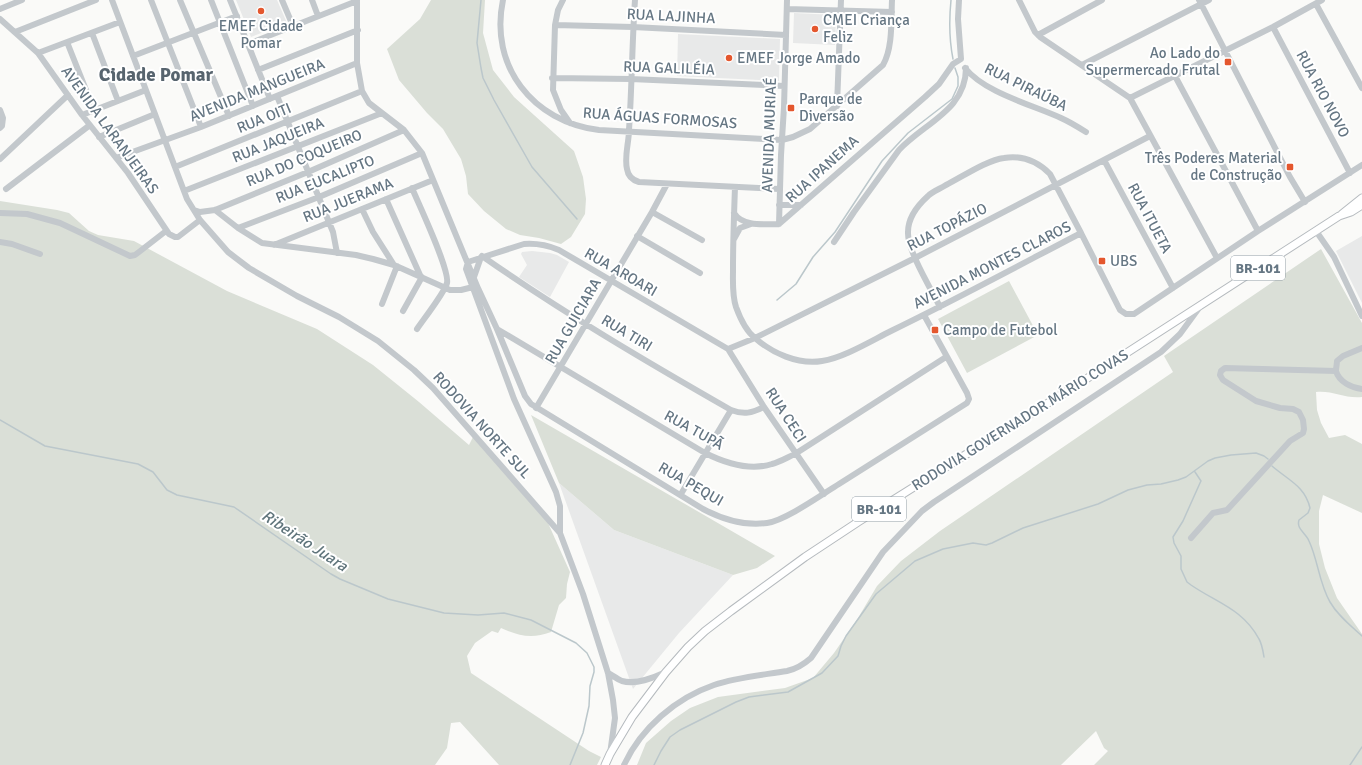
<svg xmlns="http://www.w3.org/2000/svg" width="1362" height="765" font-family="Signika,sans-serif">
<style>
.built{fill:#e8e9e9}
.green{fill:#dadfd7}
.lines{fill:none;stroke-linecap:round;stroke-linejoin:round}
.stream{stroke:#bbc7cb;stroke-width:1.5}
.major-casing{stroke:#b5babe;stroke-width:9}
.minor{stroke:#c3c8cc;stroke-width:6}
.major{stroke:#fff;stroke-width:7}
.poi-dot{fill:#e4572e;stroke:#fff;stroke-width:1.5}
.labels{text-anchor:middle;stroke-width:4;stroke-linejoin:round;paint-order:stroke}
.shield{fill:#fff;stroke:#939fa8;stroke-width:1}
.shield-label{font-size:14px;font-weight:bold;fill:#657683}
.street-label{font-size:15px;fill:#657683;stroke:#fff}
.poi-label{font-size:15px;fill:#657683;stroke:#fff;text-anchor:start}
.water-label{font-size:16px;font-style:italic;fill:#60757c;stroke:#fff}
.district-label{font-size:19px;font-weight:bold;fill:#57646e;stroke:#fff}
</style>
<rect width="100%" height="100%" fill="#fafaf8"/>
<path class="built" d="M236 0H277L287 23 251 37Z
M794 13 836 15 835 45 793 43Z
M678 34 780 39 779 81 677 76Z
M1362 236V303L1336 251Z
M532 251 550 253 557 255 569 262 550 297 519 277 527 265 521 254 522 252Z
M559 483 614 530 733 575 679 633 633 689Z"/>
<path class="green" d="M431 0H485L483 33 493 70 514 97 574 151 583 177 586 199 585 214 571 237 561 244 539 238 520 235 506 229 484 211 468 194 466 176 461 159 443 129 427 113 399 80 387 49 420 19Z
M0 201 57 210 69 213 89 231 98 235 134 241 227 291 317 329 373 365 419 402 469 445 473 437 548 523 570 572 567 584 566 598 559 605 551 632C532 639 519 636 501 628L498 633 492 631 475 643 467 656 471 673 589 751 601 757 597 765H499L460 722 451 723 447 748 435 765H0Z
M1321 249 1362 323V397C1345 399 1332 390 1316 392L1317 410 1321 423 1329 438 1345 435 1362 444V513L1323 495 1319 511V544L1325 568 1337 598 1362 634V765H1094L1108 751 1104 748 1096 731 1061 765H637L646 743 671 721 690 708 718 697 785 688 813 678 834 653 858 618 877 586 901 561 940 531 1173 372 1164 356Z
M1009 281 1038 335 967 373 938 319Z
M531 415 775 556 757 568 733 575 614 530 559 483Z"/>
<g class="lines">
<path class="stream" d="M481 0 477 43 481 68 483 78 494 100 532 167 577 219
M951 0C949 20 949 39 953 59
M777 300 796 284 813 257 835 232 882 161 908 133 952 99 958 86V77L955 68
M0 420 45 446 138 464 153 472 167 490 177 495 234 507 331 574 340 579 388 599 444 613 478 615 504 613 531 620 576 643 587 653 594 667V672L590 686 589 706 583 733 570 765
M1272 466C1288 480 1305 486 1310 508L1308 513 1299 520C1296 529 1306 533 1309 541 1318 560 1319 583 1330 602 1338 616 1351 626 1362 636
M1195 472 1201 481 1200 483 1183 521 1173 537 1174 543 1181 556V569L1187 582 1191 585C1217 603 1243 609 1259 639 1262 644 1263 651 1264 657
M654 765 661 751 670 737 680 730 736 702 749 697 788 692 822 673 838 656 841 646 846 636 876 594 915 561 943 549 973 543 986 545 992 543 1023 528 1098 504 1128 490 1147 485 1161 484 1178 480 1186 477 1208 461 1215 458 1231 455 1256 453 1264 456 1268 459
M1350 765 1362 747"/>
<g class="major-casing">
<path id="major" d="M1342 214 1362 198
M605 765 610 754 632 717 666 672 688 647 705 631 731 611 805 557 858 522 1080 383 1339 216 1351 212 1362 205"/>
</g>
<path class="minor" d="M112 0 187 199 200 220 228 252 249 268 297 296 339 317 378 341 414 370 433 388 560 533 583 594 608 673 613 700 615 718 610 754
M151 0 201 127
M180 0 229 116
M211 0 253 106
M230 0 270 99
M282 0 293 26
M312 0 318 16
M503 0C489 66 533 122 599 130L782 140 793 137 810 129 883 65C893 48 891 20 892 0
M563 0 558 10 555 25 553 90 561 110 570 123
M635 0C632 43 632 86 629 130 629 142 624 157 627 169 628 176 632 180 639 182L779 189
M1019 0 1035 32 1040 37 1130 98 1217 258
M1199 0 1290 177 1305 202
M1316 4 1362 88
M0 9 22 0
M787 9 892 12
M0 19 38 53 82 115 128 173 169 234 175 237H178L200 220
M555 25 633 27 786 35
M1273 27 1350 173
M15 32 96 0
M92 33 118 101
M1038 35 1102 0
M67 42 94 110
M248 44 357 1
M38 53 120 22
M133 56 237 16
M1082 65 1209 0
M965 68C985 93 1033 105 1061 118 1070 122 1078 127 1086 132
M258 70 358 30
M1175 76 1258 231
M552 78 631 79 784 86
M277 96 333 232 337 253
M1130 98 1273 27 1322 0
M837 106 841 0
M0 110 3 118 2 126 0 128
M82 115 146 90
M99 137 155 114
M116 158 201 127 357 63
M0 159 68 95
M1104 160 1173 288
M175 167 362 91
M735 187C734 214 733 241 733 269 733 282 732 295 736 307 740 318 746 331 755 338 772 353 798 365 822 361 843 358 871 341 891 331 955 300 1018 266 1081 233L1120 310 1126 314H1134L1258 231 1362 165
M412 188C419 205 450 270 447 283 445 292 423 320 417 329
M6 189 90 125
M184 191 382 113
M386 199 420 275
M779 205H801
M362 209 373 232 394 265
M194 210 200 212 215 210 308 172 404 130
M215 210 238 228 262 243 356 255 373 259 394 265 450 290H461L477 286 422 153 404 130 369 103 362 91 357 63V0
M652 212 702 240
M0 213 27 214 60 223 130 256 135 255 166 231
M734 213C743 227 764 224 779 224
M779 224 925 97 939 84 953 64 961 59 958 19 959 0
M779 224 781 155 784 107 787 0
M238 228 319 197 422 153
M1316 231 1334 257 1362 316
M637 236 700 273
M734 239 740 228 751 224
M0 242 12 244 40 254
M834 242 854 212 899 150C924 123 966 110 966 68
M274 245 433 180
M482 256C562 312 647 362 731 410 744 415 752 413 764 407
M468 262 524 244C537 243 547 245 559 250L728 349 755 338 915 258 1150 136
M468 262 466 269 514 399 556 492 560 506V533
M474 277 481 257
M477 286 497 329 525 396 531 404 703 509C722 519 745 526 767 523 786 520 821 495 839 484 882 457 924 430 967 403L969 399 967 393 924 315
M382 304 397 266
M940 307C931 289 907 250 908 232 908 218 918 205 928 196 933 191 940 189 946 185 962 177 987 160 1004 158 1022 155 1038 162 1050 174L1081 233
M403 311 422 277
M497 329 705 453C725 463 750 471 772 464 780 462 788 457 795 454L946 357
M1362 348 1343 356 1337 361C1337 363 1336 368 1336 371 1339 382 1352 388 1362 389
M728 349 764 407 824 494
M536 408 652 212 667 184
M681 494 731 410
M1191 538 1213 513 1227 510 1290 441 1303 433 1304 429 1303 420 1299 412 1293 409 1280 408 1256 401 1223 380 1220 375 1221 371 1225 368 1336 371
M608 673C612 675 617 679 622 681 636 685 653 678 666 672
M624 765C641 728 676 698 714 685 737 677 763 675 787 671 797 669 803 665 811 658L883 552 922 511 934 502 1161 352 1180 334 1199 308"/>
<use href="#major" class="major"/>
</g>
<g class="poi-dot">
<circle cx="261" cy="11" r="4"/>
<circle cx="815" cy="29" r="4"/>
<circle cx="729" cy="58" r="4"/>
<rect x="1224" y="58" width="8" height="8" rx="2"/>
<rect x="787" y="104" width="8" height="8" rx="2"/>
<rect x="1286" y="163" width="8" height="8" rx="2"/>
<rect x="1098" y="257" width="8" height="8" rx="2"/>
<rect x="931" y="326" width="8" height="8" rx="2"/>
</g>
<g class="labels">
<g class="shield">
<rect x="1231" y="256" width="54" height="24" rx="3"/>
<rect x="852" y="497" width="54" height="24" rx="3"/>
</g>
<g class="shield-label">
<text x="1258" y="273">BR-101</text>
<text x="879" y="514">BR-101</text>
</g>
<g class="street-label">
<text transform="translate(671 16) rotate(3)" y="5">RUA LAJINHA</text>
<text transform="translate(669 68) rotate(2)" y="5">RUA GALILÉIA</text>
<text transform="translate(1026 87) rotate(26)" y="5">RUA PIRAÚBA</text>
<text transform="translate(257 90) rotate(-22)" y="5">AVENIDA MANGUEIRA</text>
<text transform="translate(1323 94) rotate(62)" y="5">RUA RIO NOVO</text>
<text transform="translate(264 118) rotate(-22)" y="5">RUA OITI</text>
<text transform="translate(660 118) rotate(4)" y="5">RUA ÁGUAS FORMOSAS</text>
<text transform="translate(110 130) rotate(54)" y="5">AVENIDA LARANJEIRAS</text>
<text transform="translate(769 135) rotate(-88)" y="5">AVENIDA MURIAÉ</text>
<text transform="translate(278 140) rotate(-22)" y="5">RUA JAQUEIRA</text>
<text transform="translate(304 158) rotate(-23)" y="5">RUA DO COQUEIRO</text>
<text transform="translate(822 169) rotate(-42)" y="5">RUA IPANEMA</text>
<text transform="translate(325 179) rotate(-22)" y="5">RUA EUCALIPTO</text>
<text transform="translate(348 200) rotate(-22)" y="5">RUA JUERAMA</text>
<text transform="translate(1150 218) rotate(62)" y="5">RUA ITUETA</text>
<text transform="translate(947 227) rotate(-27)" y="5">RUA TOPÁZIO</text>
<text transform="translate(992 265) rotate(-27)" y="5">AVENIDA MONTES CLAROS</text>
<text transform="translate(621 272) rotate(30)" y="5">RUA AROARI</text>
<text transform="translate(573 321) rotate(-60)" y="5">RUA GUICIARA</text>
<text transform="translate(627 333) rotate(31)" y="5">RUA TIRI</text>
<text transform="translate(786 415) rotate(57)" y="5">RUA CECI</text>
<text transform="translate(1020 420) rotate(-32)" y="5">RODOVIA GOVERNADOR MÁRIO COVAS</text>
<text transform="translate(482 425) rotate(48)" y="5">RODOVIA NORTE SUL</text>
<text transform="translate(694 430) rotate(29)" y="5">RUA TUPÃ</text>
<text transform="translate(691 484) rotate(30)" y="5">RUA PEQUI</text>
</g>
<g class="poi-label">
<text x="823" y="25">CMEI Criança<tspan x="823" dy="17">Feliz</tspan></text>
<text x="261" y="31" text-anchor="middle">EMEF Cidade<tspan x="261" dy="17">Pomar</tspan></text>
<text x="1220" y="58" text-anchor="end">Ao Lado do<tspan x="1220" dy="17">Supermercado Frutal</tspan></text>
<text x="737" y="63">EMEF Jorge Amado</text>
<text x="799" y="104">Parque de<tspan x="799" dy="17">Diversão</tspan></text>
<text x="1282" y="163" text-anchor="end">Três Poderes Material<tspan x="1282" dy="17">de Construção</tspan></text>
<text x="1110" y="266">UBS</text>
<text x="943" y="335">Campo de Futebol</text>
</g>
<g class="water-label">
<text transform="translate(305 540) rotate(33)" y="6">Ribeirão Juara</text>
</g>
<g class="district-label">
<text x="156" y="81">Cidade Pomar</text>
</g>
</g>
</svg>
